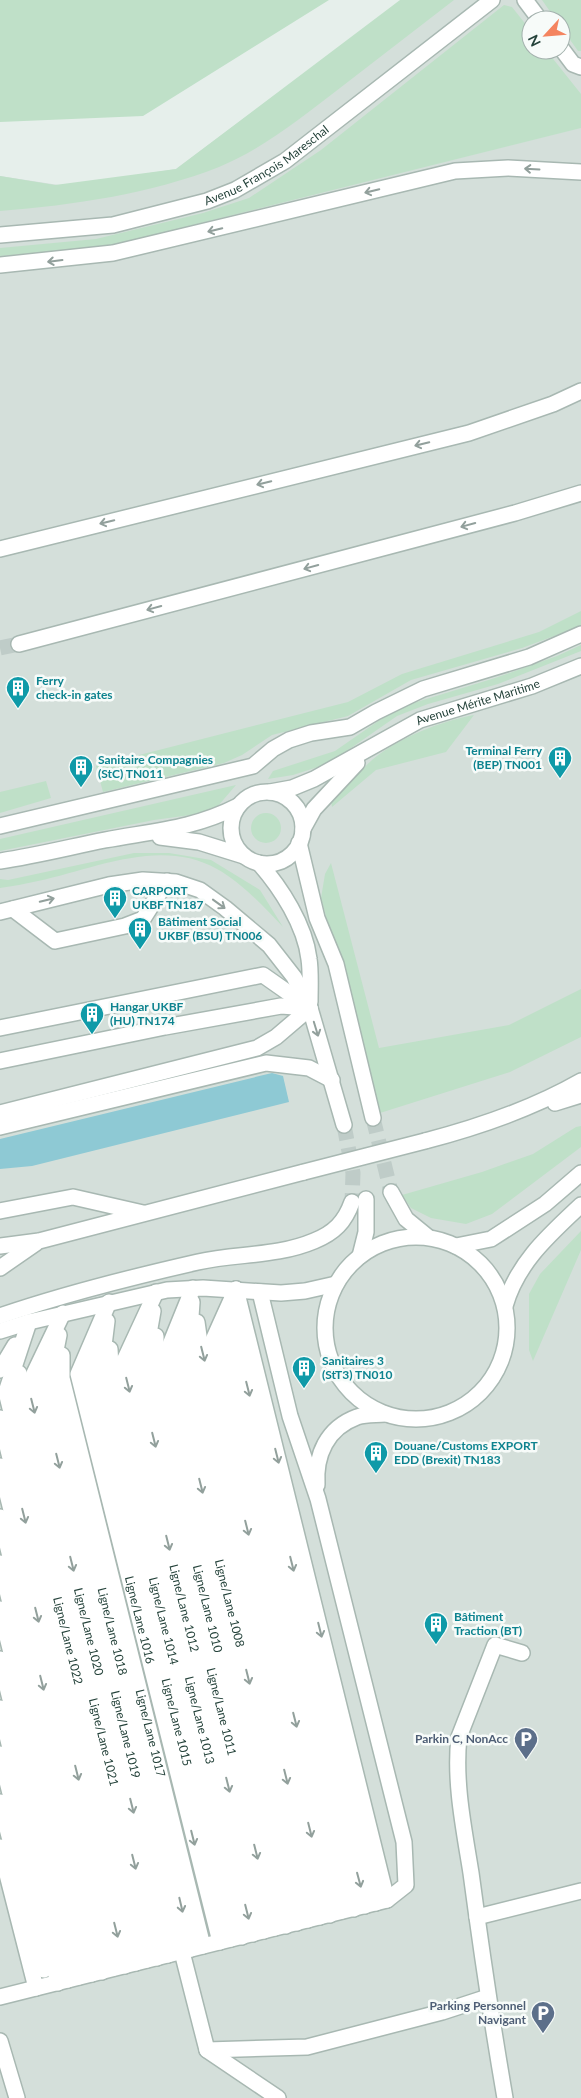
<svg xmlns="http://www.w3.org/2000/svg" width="581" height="2098" font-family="Lato,sans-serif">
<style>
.built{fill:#d4dfda;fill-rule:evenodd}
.green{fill:#bfe0c8}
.water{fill:#8ec9d4}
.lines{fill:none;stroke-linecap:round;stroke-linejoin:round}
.minor-tunnel{stroke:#bfccc8;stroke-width:15;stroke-dasharray:15 8;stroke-linecap:butt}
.minor-casing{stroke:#a8b8b2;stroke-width:18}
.minor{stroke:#fff;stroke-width:15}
.minor-bridge-casing{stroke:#a8b8b2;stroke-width:18;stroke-linecap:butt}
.minor-bridge{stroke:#fff;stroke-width:15}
.oneway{stroke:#92a09c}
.labels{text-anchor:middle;stroke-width:5;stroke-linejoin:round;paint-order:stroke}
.street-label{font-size:12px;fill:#24423a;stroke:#f7fbf9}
.culture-label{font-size:12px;font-weight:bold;fill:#0d838f;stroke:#f7fbf9;text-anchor:start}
.service-label{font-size:12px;font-weight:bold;fill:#4e5e75;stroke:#f7fbf9;text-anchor:end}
</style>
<rect width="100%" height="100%" fill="#e6efeb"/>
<path class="built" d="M402 0H581V2098H0V176L65 186 176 169ZM531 20H561V50H531Z"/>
<path class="green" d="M0 0H329L143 116 0 122Z
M400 0H454C416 29 378 59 340 88 302 117 263 149 219 167 150 194 74 205 0 211V176L55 185 176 169Z
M542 0H581V51H578L561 27V20H556Z
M504 5 512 7 531 31V50H546L581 94V128L105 247 0 256V248L96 239 203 213 249 198 321 150Z
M581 611V626L522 648 411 680 348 716 272 735 242 755 224 763 103 792 96 766 348 702 402 674 539 632Z
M581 645V651L498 684 428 704 397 716 341 755 321 766 293 775 268 779 273 771 335 751 397 708 495 678 557 656Z
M474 715 446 752 376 770 332 807 331 801C344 788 358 773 372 760 398 738 441 721 474 715Z
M46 781 51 798 0 813V792Z
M236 785 218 806 205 813 154 820 0 851V839Z
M251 828a15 15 0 1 1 30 0a15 15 0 1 1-30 0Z
M134 853H169L211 860 260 890 283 927C263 906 242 883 217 869 161 837 94 869 38 881 25 884 13 886 0 888V879L8 880Z
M331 863 379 1048 509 1025 581 989V1037L510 1072 380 1113 321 898 325 874Z
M581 1126V1147L492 1214 466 1224 431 1218 411 1208 402 1195 482 1172 533 1154 576 1127Z
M581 1231V1250L533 1361 529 1350V1294L540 1274Z"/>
<path class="water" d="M272 1073 283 1076 289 1102 32 1166 0 1169V1139Z"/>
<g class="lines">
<path class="minor-tunnel" d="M0 648 19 644
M373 1118 391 1192
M344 1125 353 1173 352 1202"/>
<g class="minor-casing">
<g id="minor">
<path d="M525 0 540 20"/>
<path d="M561 48 573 64 581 67"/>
<path id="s1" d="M0 235 113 225 207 201 235 190 285 161 492 0"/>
<path d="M0 265 113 253 455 171 508 168 581 172"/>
<path d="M0 549 469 433 553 404 581 391"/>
<path d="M19 644 515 513 581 493"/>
<path id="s2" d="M270 792 292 788 314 779 420 720 532 686 581 666"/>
<circle cx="267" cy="828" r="36"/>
<path d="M0 826 253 766 273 749 289 740 311 733 350 727 376 712 423 689 529 657 581 634"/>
<path d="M303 829 314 809 357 763"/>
<path d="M160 837 199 842 244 856"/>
<path d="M299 843 317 918 336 964 373 1118"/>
<path d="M0 861C35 856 70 847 105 840 153 831 193 829 238 806"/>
<path d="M259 863C281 888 305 925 309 959 311 972 310 988 310 1002"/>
<path d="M13 909 55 941 125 926 143 919 167 881"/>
<path d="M0 912 109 885 143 880 176 882 200 890 225 908 269 945 294 977 310 1008 344 1125"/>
<path d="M0 1028 263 975 310 1008"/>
<path d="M0 1061 165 1027 281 1006 308 1008"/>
<path d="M555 1103 581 1095"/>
<path d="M0 1113 257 1048 276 1037 310 1008"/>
<path d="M0 1127 266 1063 309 1068 332 1080"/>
<path d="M425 1141C479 1127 532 1109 581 1081"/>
<path d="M391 1192 406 1219 428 1237"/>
<path d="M0 1211 73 1197 143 1213"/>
<circle cx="416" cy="1328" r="91"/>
<path d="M0 1246 39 1241 304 1172"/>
<path d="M456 1246 491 1239 545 1204 581 1173"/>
<path d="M360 1256 366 1232V1199"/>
<path d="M0 1268 36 1243"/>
<path id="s3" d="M193 1288 167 1352 308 1920"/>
<path d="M236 1289 213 1340 354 1909"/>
<path d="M236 1289 387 1900"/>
<path id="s4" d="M156 1292 123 1363 264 1931"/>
<path id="s5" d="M109 1302 78 1374 220 1942"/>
<path d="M192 1302 189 1346 330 1915"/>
<path d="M505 1306C517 1263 549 1235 581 1205"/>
<path id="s6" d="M153 1311 145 1357 286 1926"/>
<path id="s7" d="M63 1313 28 1386 168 1955"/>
<path d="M0 1316C64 1294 132 1277 198 1262 237 1253 276 1257 314 1241 334 1233 345 1222 352 1202"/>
<path d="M235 1316V1337L376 1903"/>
<path id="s8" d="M107 1321 101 1370 242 1937"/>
<path id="s9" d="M29 1322 6 1392 147 1960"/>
<path d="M197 1322 200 1343 342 1911"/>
<path d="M228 1322 224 1338 365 1906"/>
<path d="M0 1331 29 1322 167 1290 203 1288 281 1293 305 1291 336 1284"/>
<path d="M183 1331 179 1349 320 1917"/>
<path id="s10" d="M59 1335 50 1381 191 1949"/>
<path d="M156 1336V1354L297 1923"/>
<path id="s11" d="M139 1343 134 1360 275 1928"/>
<path id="s12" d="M110 1349 111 1366 253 1934"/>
<path id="s13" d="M62 1355V1378L203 1946"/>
<path id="s14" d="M93 1356 88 1371 231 1939"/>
<path id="s15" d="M45 1367 39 1384 179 1952"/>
<path d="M0 1370 15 1345"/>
<path id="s16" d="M19 1373 16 1389 157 1958"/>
<path d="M0 1418 136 1963"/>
<path d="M0 1466 125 1966"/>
<path d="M317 1485C315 1455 327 1428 357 1417 366 1414 376 1415 385 1414"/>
<path d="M0 1517 114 1968"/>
<path d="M0 1563 102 1972"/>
<path d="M0 1609 92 1974"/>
<path d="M0 1659 79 1977"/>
<path d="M0 1708 68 1980"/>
<path d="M0 1754 58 1983"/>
<path d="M0 1802 44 1970"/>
<path d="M0 1847 36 1988"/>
<path d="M477 1917 581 1891"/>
<path d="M182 1952 207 2050 278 2098"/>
<path d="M0 1997 387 1900 406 1885 404 1842 318 1499 290 1416 260 1292"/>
<path d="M0 2041 17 2098"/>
<path d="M207 2050 307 2047 442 2012 488 1997"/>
<path d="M505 2098C492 2023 481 1948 471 1873 464 1829 454 1782 459 1737L495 1645 522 1653"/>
</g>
</g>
<use href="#minor" class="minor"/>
<g class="minor-bridge-casing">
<path id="minor-bridge" d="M304 1172 425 1141"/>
</g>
<use href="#minor-bridge" class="minor-bridge"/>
</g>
<defs><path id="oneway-shaft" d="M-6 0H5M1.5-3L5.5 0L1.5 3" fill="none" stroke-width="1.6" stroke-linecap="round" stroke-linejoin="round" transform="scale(1.25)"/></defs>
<g class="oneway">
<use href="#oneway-shaft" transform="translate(532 169) rotate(-177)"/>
<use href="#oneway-shaft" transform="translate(372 191) rotate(166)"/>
<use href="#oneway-shaft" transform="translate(215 230) rotate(166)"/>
<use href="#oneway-shaft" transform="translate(55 261) rotate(173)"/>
<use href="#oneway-shaft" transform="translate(422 444) rotate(166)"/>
<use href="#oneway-shaft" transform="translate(264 483) rotate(166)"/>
<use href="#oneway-shaft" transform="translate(107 522) rotate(166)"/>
<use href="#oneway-shaft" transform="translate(468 525) rotate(165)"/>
<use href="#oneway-shaft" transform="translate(311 567) rotate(165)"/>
<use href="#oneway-shaft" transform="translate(154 608) rotate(165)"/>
<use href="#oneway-shaft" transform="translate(47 900) rotate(-14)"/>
<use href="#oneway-shaft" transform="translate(219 904) rotate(36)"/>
<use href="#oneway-shaft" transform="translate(316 1029) rotate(73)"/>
<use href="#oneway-shaft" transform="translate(203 1354) rotate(76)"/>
<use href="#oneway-shaft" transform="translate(128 1385) rotate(76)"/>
<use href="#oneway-shaft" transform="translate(248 1389) rotate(76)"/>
<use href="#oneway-shaft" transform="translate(33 1406) rotate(76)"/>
<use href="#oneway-shaft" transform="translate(154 1440) rotate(76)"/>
<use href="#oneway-shaft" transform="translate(277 1456) rotate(76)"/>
<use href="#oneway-shaft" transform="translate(58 1461) rotate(76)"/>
<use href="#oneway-shaft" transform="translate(201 1486) rotate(76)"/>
<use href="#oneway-shaft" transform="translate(24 1516) rotate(76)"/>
<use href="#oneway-shaft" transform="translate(247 1528) rotate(76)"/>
<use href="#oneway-shaft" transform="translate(168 1543) rotate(76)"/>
<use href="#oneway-shaft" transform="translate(72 1564) rotate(76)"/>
<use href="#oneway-shaft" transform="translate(292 1564) rotate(76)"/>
<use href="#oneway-shaft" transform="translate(37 1615) rotate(76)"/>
<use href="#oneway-shaft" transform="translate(320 1630) rotate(76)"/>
<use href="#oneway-shaft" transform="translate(248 1677) rotate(76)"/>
<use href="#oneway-shaft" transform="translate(42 1683) rotate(76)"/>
<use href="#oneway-shaft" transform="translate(295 1720) rotate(76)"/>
<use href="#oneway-shaft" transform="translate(77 1773) rotate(76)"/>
<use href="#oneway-shaft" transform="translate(286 1777) rotate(76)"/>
<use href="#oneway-shaft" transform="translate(228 1785) rotate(76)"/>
<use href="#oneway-shaft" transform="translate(132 1806) rotate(76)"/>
<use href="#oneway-shaft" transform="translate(310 1830) rotate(76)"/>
<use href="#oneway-shaft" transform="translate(193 1838) rotate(76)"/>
<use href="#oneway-shaft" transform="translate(256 1852) rotate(76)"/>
<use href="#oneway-shaft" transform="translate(134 1862) rotate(76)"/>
<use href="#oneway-shaft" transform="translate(359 1880) rotate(75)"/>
<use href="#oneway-shaft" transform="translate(181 1905) rotate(77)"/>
<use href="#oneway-shaft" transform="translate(247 1912) rotate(76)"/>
<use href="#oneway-shaft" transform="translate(116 1930) rotate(76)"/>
</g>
<defs>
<g id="building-pin" transform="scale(1.25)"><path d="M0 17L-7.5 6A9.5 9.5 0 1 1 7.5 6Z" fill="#0f9aa8" stroke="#f7fbf9"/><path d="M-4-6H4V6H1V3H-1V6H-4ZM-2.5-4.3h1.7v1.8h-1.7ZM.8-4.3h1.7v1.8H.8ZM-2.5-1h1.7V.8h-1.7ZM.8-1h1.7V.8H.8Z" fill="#fff"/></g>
<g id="parking-pin" transform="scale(1.25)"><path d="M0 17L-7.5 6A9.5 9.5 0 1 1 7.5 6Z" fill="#5c6f8a" stroke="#f7fbf9"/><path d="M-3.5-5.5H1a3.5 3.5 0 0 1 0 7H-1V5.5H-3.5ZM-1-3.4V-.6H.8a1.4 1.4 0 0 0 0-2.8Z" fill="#fff"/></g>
</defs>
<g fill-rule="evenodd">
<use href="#building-pin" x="18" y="688"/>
<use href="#building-pin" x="560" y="758"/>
<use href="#building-pin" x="81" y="767"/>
<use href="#building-pin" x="115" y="898"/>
<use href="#building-pin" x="140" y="929"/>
<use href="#building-pin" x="92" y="1014"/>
<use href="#building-pin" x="304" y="1368"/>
<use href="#building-pin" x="376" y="1453"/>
<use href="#building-pin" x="436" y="1624"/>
<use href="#parking-pin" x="526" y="1739"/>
<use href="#parking-pin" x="543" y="2013"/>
</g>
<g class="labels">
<g class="street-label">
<text dy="4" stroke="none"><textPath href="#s1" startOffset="280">Avenue François Mareschal</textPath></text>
<text dy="4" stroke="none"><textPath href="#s2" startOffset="228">Avenue Mérite Maritime</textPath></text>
<text dy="4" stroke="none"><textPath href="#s3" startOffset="328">Ligne/Lane 1008</textPath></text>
<text dy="4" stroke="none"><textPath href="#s4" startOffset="331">Ligne/Lane 1012</textPath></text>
<text dy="4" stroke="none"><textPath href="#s6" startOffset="306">Ligne/Lane 1010</textPath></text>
<text dy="4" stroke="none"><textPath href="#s5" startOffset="332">Ligne/Lane 1016</textPath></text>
<text dy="4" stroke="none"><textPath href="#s8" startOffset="308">Ligne/Lane 1014</textPath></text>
<text dy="4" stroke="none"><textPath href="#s7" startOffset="334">Ligne/Lane 1020</textPath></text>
<text dy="4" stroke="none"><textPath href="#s10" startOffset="305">Ligne/Lane 1018</textPath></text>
<text dy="4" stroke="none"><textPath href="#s9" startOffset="330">Ligne/Lane 1022</textPath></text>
<text dy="4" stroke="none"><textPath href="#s11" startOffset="380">Ligne/Lane 1011</textPath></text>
<text dy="4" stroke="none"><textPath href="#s12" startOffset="382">Ligne/Lane 1013</textPath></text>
<text dy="4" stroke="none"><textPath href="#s14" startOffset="378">Ligne/Lane 1015</textPath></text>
<text dy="4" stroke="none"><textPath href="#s13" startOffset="389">Ligne/Lane 1017</textPath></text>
<text dy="4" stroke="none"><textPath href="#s15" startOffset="379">Ligne/Lane 1019</textPath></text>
<text dy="4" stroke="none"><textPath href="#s16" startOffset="380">Ligne/Lane 1021</textPath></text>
</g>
<g class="culture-label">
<text x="36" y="685">Ferry<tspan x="36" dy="14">check-in gates</tspan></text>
<text x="542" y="755" text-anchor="end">Terminal Ferry<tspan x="542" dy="14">(BEP) TN001</tspan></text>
<text x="98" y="764">Sanitaire Compagnies<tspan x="98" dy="14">(StC) TN011</tspan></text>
<text x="132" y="895">CARPORT<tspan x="132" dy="14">UKBF TN187</tspan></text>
<text x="158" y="926">Bâtiment Social<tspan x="158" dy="14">UKBF (BSU) TN006</tspan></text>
<text x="110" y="1011">Hangar UKBF<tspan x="110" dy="14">(HU) TN174</tspan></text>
<text x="322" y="1365">Sanitaires 3<tspan x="322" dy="14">(StT3) TN010</tspan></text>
<text x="394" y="1450">Douane/Customs EXPORT<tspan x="394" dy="14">EDD (Brexit) TN183</tspan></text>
<text x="454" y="1621">Bâtiment<tspan x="454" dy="14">Traction (BT)</tspan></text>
</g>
<g class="service-label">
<text x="508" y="1743">Parkin C, NonAcc</text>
<text x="526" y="2010">Parking Personnel<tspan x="526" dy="14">Navigant</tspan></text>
</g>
</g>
<g transform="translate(546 35) rotate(244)"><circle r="24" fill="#f7fbf9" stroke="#a3b1ad"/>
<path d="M0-4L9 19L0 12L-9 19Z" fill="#f4845f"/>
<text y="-8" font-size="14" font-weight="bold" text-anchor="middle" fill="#24423a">N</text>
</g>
</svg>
